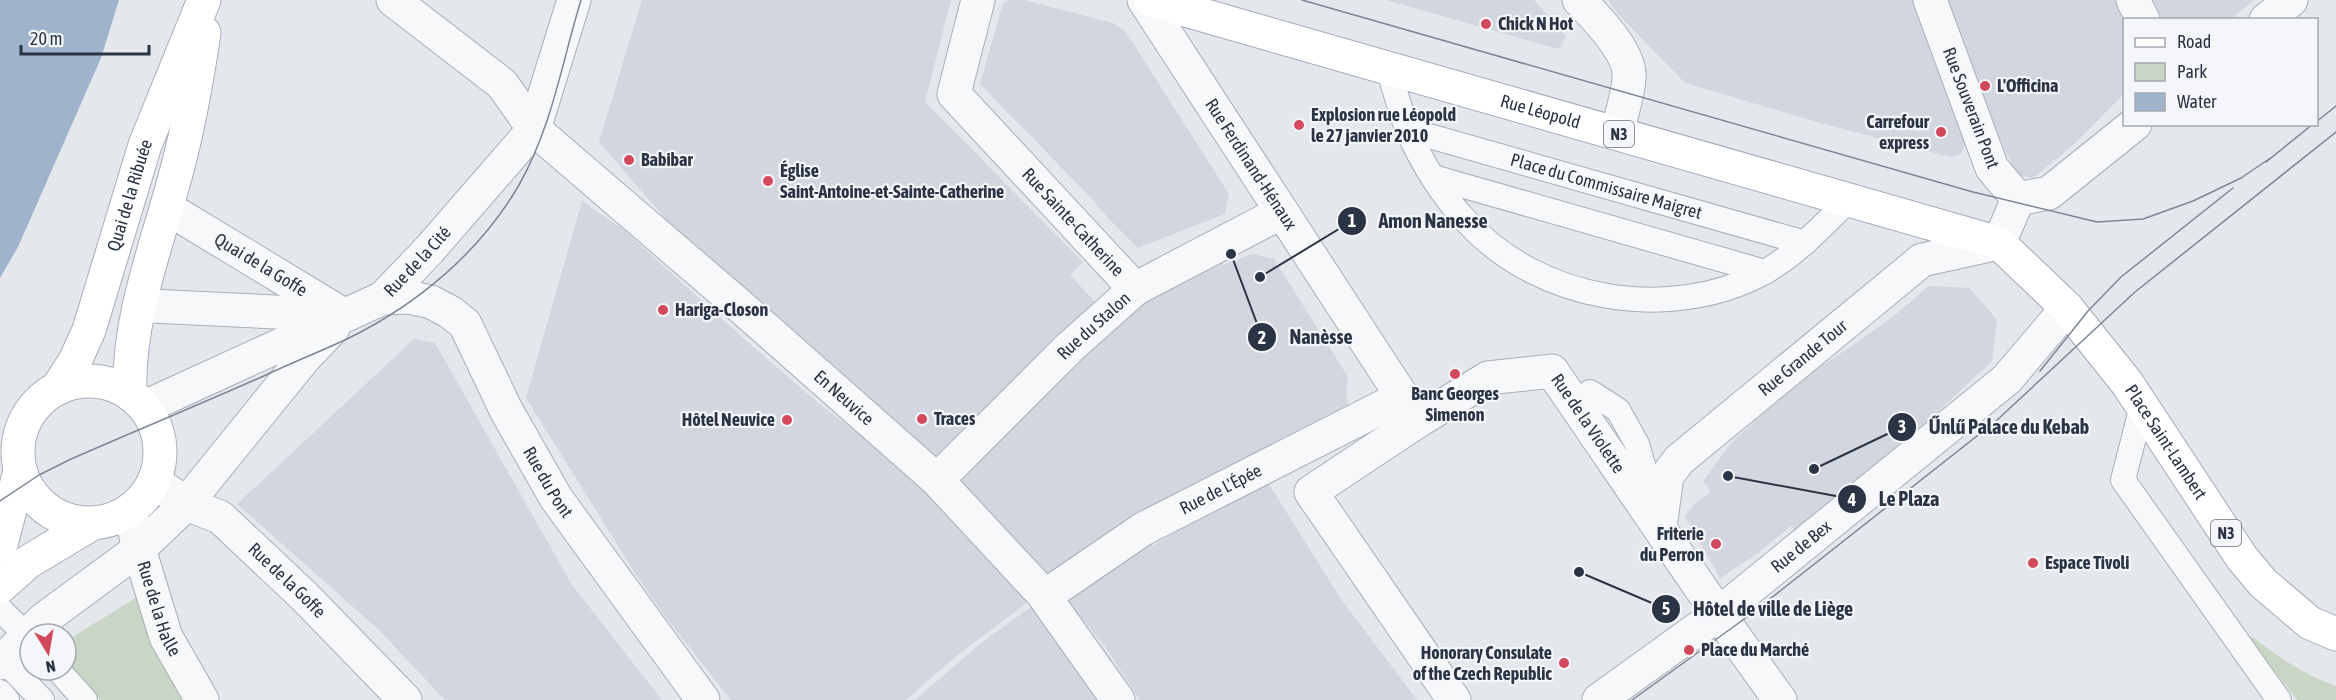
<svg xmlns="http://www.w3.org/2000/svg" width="2336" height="700" font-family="'Asap Condensed',sans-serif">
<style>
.built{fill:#d2d6de}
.green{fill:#c9d6c5}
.water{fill:#9fb4cc}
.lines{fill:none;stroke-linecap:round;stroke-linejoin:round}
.lane-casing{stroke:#a9aeb7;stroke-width:26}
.street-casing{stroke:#a9aeb7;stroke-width:35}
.secondary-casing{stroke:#a9aeb7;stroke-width:35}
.primary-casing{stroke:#a3abb8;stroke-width:35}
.lane{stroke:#f7f8fa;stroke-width:24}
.street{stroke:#f7f8fa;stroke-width:33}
.secondary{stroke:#fff;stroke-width:33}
.primary{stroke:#fff;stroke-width:33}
.tram{stroke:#7d8696;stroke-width:1.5}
.poi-dot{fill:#d1495b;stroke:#f4f6f9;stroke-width:2}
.labels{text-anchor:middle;stroke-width:4.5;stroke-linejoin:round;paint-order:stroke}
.shield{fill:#f4f6f9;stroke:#676e7b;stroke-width:1.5}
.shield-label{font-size:16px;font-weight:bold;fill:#2b3445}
.poi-label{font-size:18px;font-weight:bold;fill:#2b3445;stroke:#f4f6f9;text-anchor:start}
.street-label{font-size:18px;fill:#2b3445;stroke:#f4f6f9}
.leader{fill:none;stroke:#2b3445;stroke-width:2}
.callout-dot{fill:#2b3445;stroke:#f4f6f9;stroke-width:2}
.mark-label{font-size:18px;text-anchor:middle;font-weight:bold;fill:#fff}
.callout-label{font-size:20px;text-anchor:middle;font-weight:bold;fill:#2b3445;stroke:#f4f6f9;stroke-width:4.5;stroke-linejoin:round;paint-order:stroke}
</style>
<rect width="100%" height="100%" fill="#e4e7ec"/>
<path class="built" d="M642 0H951L925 102 1083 262 1070 275 1096 303 936 468 675 230 599 142Z
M1009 0H1024L1113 23 1126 32 1229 194 1225 214 1138 248 1109 219 1090 197 980 84 1003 3Z
M1386 0H1534L1566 36 1559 49Z
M1608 0H1914L1967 141 1961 154 1950 157 1817 122 1685 83 1617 13Z
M1948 0H2115L2124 20V94L2071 147 2033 178 2017 175 1991 121Z
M2152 0H2254L2230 20 2161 19Z
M582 201 624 230 744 339 823 407 877 447 929 494 1032 599 960 653 906 700H731L665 616 640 581 526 398Z
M1253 254 1274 259 1348 377 1346 399 1354 413 1055 585 976 497 950 472 1145 301 1221 260 1223 265Z
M1929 286 1970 288 1997 320 1992 361 1897 450 1797 532 1791 526 1758 553 1720 578 1685 517 1695 503 1711 492 1703 481 1731 443 1779 399 1818 368 1852 346 1895 315Z
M414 339 435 343 572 585 662 700H445L378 629 237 504Z
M1265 478 1341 599 1417 700H1140L1104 645 1061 593 1147 537 1152 546Z
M1035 604 1102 700H915L980 644Z"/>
<path class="green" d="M142 594 189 700H100L66 663V641Z
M2253 637C2277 657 2305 675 2336 686V700H2297L2249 639Z"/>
<path class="water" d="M0 0H119L101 58 18 247 0 278Z"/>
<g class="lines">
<g class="lane-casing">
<g id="lane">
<path d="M1388 68C1394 88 1400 109 1407 129 1421 161 1442 195 1466 221 1538 301 1669 323 1763 273 1796 255 1823 225 1850 199"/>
<path id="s1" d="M1408 130 1805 243"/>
<path d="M1433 177 1765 272"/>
<path d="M1590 392 1618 410 1637 444 1657 514"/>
<path d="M2142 406 2123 480 2279 700"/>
<path d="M0 609 30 639"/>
<path d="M0 656 42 700"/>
<path d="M58 670 85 700"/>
<path d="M0 692 7 700"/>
</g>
</g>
<g class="street-casing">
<g id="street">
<path id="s2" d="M393 0 502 84 534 129 733 300 937 480 1042 593 1118 700"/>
<path id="s3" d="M978 0 954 94 1135 289"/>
<path id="s4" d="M1144 0 1418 421"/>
<path d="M1579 0C1595 16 1632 54 1629 78 1628 96 1621 115 1617 133"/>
<path d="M2133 0 2143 20"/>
<path d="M2266 20 2291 0"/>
<path d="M2018 199 2049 193 2135 124"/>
<path id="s5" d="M177 214 342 314"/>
<path id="s6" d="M383 298 408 297 431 302 450 312 465 324 506 410 556 498 703 700"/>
<path d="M140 303 150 306 339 315"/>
<path id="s7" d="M145 407 383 298 429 250 534 129 574 0"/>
<path id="s8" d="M937 480 1069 348 1135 289 1282 212"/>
<path id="s9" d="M154 481 186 504 220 517 304 596 405 700"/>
<path id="s10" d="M130 511 139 549 166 637 202 700"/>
<path id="s11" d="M1660 527 1667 476 1679 460 1922 260 1999 243 2018 199 1992 168 1930 0"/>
<path id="s12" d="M1045 596 1143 529 1402 397"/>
<path d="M0 663 44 619 139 549 186 504 305 357 333 328"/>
<path id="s13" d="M1454 700 1311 492 1418 421 1488 378 1552 371C1628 481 1701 592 1780 700"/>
<path id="s14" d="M1599 700 1717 615 2007 379 2067 308"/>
</g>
</g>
<g class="secondary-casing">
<g id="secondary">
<circle cx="89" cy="452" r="71"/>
<path id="s15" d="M57 389 76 359 89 330 145 145 204 0"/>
<path d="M130 394C127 312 162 234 181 154 191 114 198 73 204 33"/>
<path d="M0 548 20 471"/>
<path d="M0 587 28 562 93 523"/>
</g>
</g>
<g class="primary-casing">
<g id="primary">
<path id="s16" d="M1150 0 1999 243 2067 308 2127 383 2242 558 2263 583 2310 623 2336 634"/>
</g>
</g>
<use href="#lane" class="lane"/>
<use href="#street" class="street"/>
<use href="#secondary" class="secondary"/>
<use href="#primary" class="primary"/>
<path class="tram" d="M1302 0 1973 192 2097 222 2143 219 2193 201 2241 178 2272 157
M2316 122 2336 106
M2266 162 2313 124
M2040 371 2088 311 2121 277 2233 188
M0 501 39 475 69 460C135 431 201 404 266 375 293 362 322 351 349 338 418 304 480 252 519 185 552 127 562 62 581 0
M1632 700 1747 617 1996 421 2135 292 2336 132"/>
</g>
<g class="poi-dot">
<circle cx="1486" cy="24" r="6"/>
<circle cx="1985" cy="86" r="6"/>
<circle cx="1299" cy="125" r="6"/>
<circle cx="1941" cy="132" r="6"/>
<circle cx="629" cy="160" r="6"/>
<circle cx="768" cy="181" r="6"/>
<circle cx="663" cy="310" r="6"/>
<circle cx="1455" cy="374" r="6"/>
<circle cx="922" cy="419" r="6"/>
<circle cx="787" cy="420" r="6"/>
<circle cx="1716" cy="544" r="6"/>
<circle cx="2033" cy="563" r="6"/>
<circle cx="1689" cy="650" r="6"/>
<circle cx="1564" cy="663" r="6"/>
</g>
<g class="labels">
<g class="shield">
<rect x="1604" y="121" width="30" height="26" rx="4.5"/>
<rect x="2211" y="520" width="30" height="26" rx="4.5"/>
</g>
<g class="shield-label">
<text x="1619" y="140">N3</text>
<text x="2226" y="539">N3</text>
</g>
<g class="poi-label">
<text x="1498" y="30">Chick N Hot</text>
<text x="1997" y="92">L'Officina</text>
<text x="1311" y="121">Explosion rue Léopold<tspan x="1311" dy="21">le 27 janvier 2010</tspan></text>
<text x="1929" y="128" text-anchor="end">Carrefour<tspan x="1929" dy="21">express</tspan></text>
<text x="641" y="166">Babibar</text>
<text x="780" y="177">Église<tspan x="780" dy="21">Saint-Antoine-et-Sainte-Catherine</tspan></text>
<text x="675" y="316">Hariga-Closon</text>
<text x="1455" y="400" text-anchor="middle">Banc Georges<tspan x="1455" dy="21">Simenon</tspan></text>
<text x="934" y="425">Traces</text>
<text x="775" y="426" text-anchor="end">Hôtel Neuvice</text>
<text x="1704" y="540" text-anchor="end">Friterie<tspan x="1704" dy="21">du Perron</tspan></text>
<text x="2045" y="569">Espace Tivoli</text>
<text x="1701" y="656">Place du Marché</text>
<text x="1552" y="659" text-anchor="end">Honorary Consulate<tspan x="1552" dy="21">of the Czech Republic</tspan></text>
</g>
<g class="street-label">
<text transform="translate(1971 108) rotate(69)" y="6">Rue Souverain Pont</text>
<text dy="6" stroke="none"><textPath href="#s16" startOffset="406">Rue Léopold</textPath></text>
<text dy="6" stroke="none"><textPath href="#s4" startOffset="196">Rue Ferdinand-Hénaux</textPath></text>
<text dy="6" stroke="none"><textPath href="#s1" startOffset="206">Place du Commissaire Maigret</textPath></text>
<text dy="6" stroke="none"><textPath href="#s15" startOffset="208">Quai de la Ribuée</textPath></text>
<text dy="6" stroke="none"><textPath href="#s3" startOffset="272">Rue Sainte-Catherine</textPath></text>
<text dy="6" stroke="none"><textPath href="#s7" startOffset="312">Rue de la Cité</textPath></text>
<text dy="6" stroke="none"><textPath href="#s5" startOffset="98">Quai de la Goffe</textPath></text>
<text dy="6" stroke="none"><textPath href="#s8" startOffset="220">Rue du Stalon</textPath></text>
<text dy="6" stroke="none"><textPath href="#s11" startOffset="232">Rue Grande Tour</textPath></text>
<text dy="6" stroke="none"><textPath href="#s2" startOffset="603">En Neuvice</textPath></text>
<text dy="6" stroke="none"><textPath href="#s13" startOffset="591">Rue de la Violette</textPath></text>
<text dy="6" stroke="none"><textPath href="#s16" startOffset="1144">Place Saint-Lambert</textPath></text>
<text dy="6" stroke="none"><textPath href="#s6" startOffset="268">Rue du Pont</textPath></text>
<text dy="6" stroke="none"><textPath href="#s12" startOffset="206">Rue de L'Épée</textPath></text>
<text dy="6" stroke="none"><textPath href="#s14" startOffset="254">Rue de Bex</textPath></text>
<text dy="6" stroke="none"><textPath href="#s9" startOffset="168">Rue de la Goffe</textPath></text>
<text dy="6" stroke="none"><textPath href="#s10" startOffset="102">Rue de la Halle</textPath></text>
</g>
</g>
<path class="leader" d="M1260 277L1352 221M1231 254L1262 337M1814 469L1902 427M1728 476L1852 499M1579 572L1666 609"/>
<g class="callout-dot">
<circle cx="1260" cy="277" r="6"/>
<circle cx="1231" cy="254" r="6"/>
<circle cx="1814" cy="469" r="6"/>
<circle cx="1728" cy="476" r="6"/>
<circle cx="1579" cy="572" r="6"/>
<circle cx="1352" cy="221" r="15"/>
<circle cx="1262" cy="337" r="15"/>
<circle cx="1902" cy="427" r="15"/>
<circle cx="1852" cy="499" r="15"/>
<circle cx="1666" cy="609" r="15"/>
</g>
<g class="mark-label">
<text x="1352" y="227">1</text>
<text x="1262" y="344">2</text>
<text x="1902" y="433">3</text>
<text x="1852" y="506">4</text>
<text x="1666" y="615">5</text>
</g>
<g class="callout-label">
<text x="1433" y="228">Amon Nanesse</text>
<text x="1321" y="344">Nanèsse</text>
<text x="2009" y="434">Űnlű Palace du Kebab</text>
<text x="1909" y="506">Le Plaza</text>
<text x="1773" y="616">Hôtel de ville de Liège</text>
</g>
<rect x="2123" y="18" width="195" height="108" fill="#f4f6f9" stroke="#a4a8b1" stroke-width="1.5"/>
<rect x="2135" y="38" width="30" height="9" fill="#ffffff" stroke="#a4a8b1" stroke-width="1.5"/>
<text x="2177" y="48" font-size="18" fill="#2b3445">Road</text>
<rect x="2135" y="63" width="30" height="18" fill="#c9d6c5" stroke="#a4a8b1" stroke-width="1.5"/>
<text x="2177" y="78" font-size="18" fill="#2b3445">Park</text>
<rect x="2135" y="93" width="30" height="18" fill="#9fb4cc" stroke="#a4a8b1" stroke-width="1.5"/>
<text x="2177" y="108" font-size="18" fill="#2b3445">Water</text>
<g transform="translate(48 652) rotate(169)"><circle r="28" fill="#f4f6f9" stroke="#a4a8b1" stroke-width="1.5"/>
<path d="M0-4.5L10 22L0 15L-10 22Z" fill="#d1495b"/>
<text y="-9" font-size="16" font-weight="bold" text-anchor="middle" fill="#2b3445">N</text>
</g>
<path d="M21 45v9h128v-9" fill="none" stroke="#2b3445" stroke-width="3"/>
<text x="30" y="45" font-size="18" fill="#2b3445" stroke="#f4f6f9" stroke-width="4.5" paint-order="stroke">20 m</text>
</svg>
